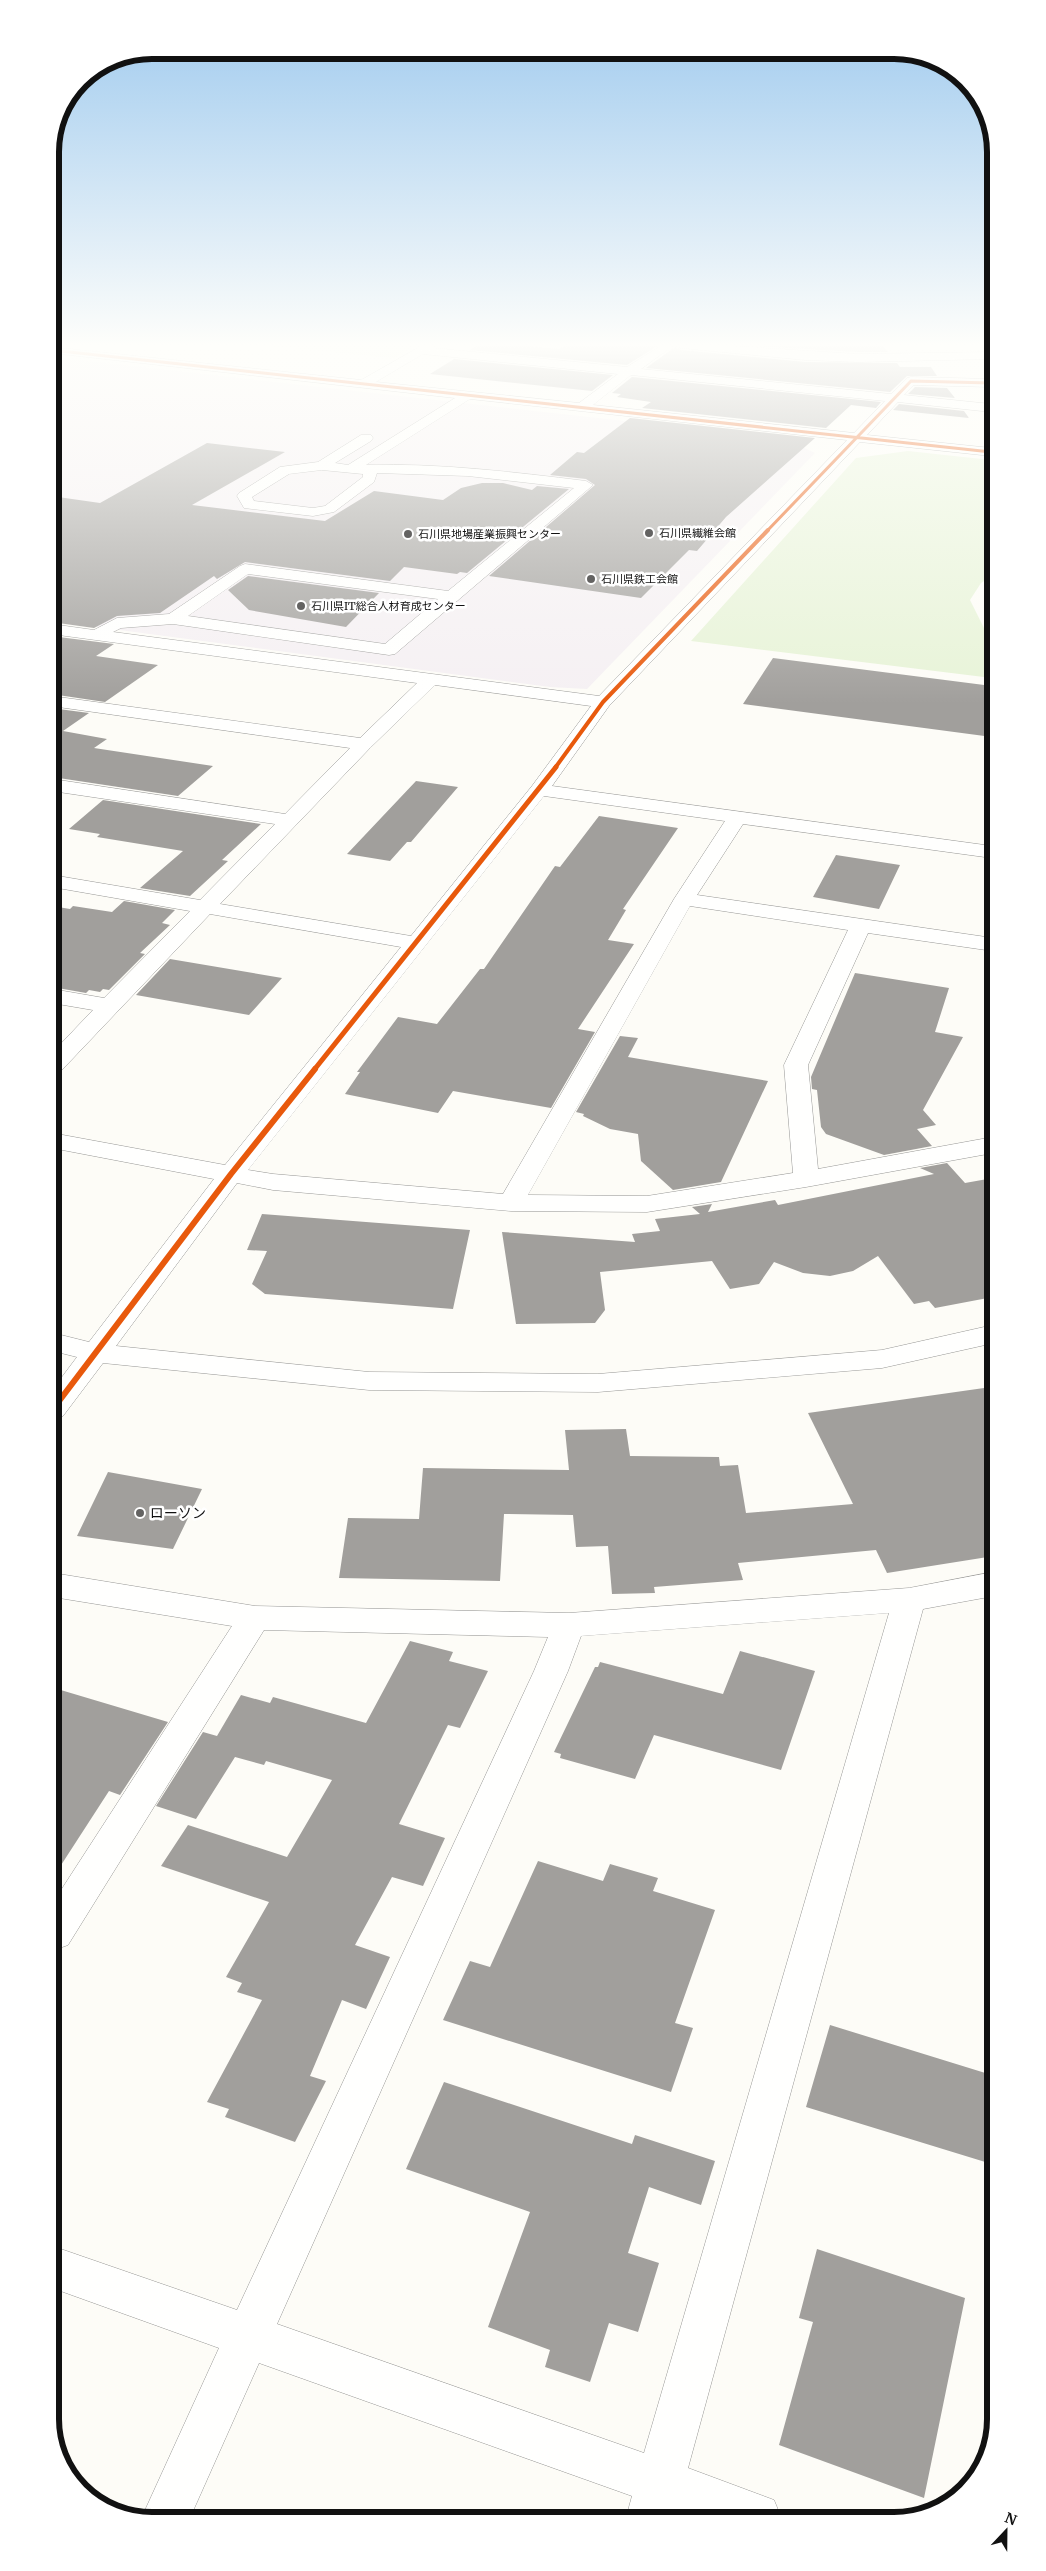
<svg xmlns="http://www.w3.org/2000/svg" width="1046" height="2571" font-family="Merriweather,'Noto Sans JP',serif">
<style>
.industrial{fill:#f5f0f3}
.green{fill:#e7f3d7}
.pitch{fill:#f0f6e1}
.building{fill:#a19f9c}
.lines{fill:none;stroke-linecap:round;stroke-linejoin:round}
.minor-casing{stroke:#979795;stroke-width:1}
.minor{fill:#fffffe;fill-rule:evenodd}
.cycleway-far3-casing{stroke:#fff;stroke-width:4.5}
.cycleway-far2-casing{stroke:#fff;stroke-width:5.5}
.cycleway-far1-casing{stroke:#fff;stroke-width:8}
.cycleway-casing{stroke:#fff;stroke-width:9}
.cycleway-far3{stroke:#e8590c;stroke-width:3}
.cycleway-far2{stroke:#e8590c;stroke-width:4}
.cycleway-far1{stroke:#e8590c;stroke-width:5}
.cycleway{stroke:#e8590c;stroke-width:6}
.poi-dot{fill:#646362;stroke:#fff;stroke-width:2}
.labels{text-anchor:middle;stroke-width:5;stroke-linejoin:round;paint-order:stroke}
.far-poi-label{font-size:11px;fill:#111;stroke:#fff;text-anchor:start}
.poi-label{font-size:14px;fill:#111;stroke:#fff;text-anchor:start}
.rim{fill:none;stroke:#111;stroke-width:6}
</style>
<rect width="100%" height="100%" fill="#fdfcf7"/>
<path class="industrial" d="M51 357 786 439 815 453 587 689 550 687 51 621Z"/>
<path class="green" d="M908 451 991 460 992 576 981 583 970 600 985 630 992 635V678L691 641 856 458Z"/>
<path class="pitch" d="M260 345H417L394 358Z"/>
<path class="building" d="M478 345H520L559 349 565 345H659L627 365 470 350Z
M737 345H881L888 352H858Z
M675 347 681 350 805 362 897 363 900 367H931L937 376H907L890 392 646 368Z
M454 359 613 375 592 391 430 374Z
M632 377 881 402 876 408 851 405 826 428 642 408 651 402 617 397 621 394 612 393Z
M915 387 947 388 955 398 908 394Z
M899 404 964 411 969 418 893 410Z
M630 418 815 438 726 517 697 551 689 550 641 598 489 576 595 485 586 479 550 475 577 452 584 453Z
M207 443 285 452 192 505 325 521 374 491 443 500 461 488 482 483H503L532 490 537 486 569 489 467 573 460 572 457 574 404 567 390 581 245 562 217 579 214 576 160 613 117 616 94 628 51 622V496L100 503Z
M248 576 379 593 346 627 249 610 228 590Z
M51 636 114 644 96 656 158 665 105 702 51 694Z
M773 658 992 686V737L743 704Z
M51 708 89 713 63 731 107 739 94 748 213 766 178 796 52 777Z
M416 781 458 787 411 842H407L390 861 347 854Z
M103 800 261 824 222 860 228 861 190 896 140 888 183 851 97 837 100 834 69 829Z
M599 816 678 828 623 909 626 910 608 940 634 944 578 1029 595 1032 551 1108 453 1091 438 1113 345 1094 360 1072H357L398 1017 437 1024 480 969H484L555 866 560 867Z
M836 855 900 865 879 909 813 897Z
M124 901 175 910 162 923 170 925 140 953 145 954 109 990 103 989 100 992 89 990 86 993 52 987V906L70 909 73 906 112 912Z
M170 959 282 978 249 1015 136 995Z
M855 973 949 988 935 1032 963 1037 923 1110 936 1125 917 1129 932 1146 884 1155 826 1134 821 1127 817 1090 812 1089 811 1077Z
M620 1036 638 1038 628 1057 768 1081 721 1182 673 1190 641 1161 638 1134 610 1129 583 1116 584 1114 576 1112Z
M947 1163 965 1183 993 1178V1297L935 1308 929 1301 914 1304 878 1256 853 1271 830 1276 803 1273 774 1262 759 1284 730 1289 712 1261 600 1272 605 1310 595 1323 516 1324 502 1232 635 1242 632 1234 660 1231 655 1219 700 1214 692 1207 712 1204 708 1212 775 1200 778 1205 934 1174 920 1168Z
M262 1214 470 1230 453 1309 265 1294 252 1284 267 1251 247 1250Z
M984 1388 994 1404V1556L887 1573 876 1550 738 1563 743 1580 654 1587 655 1593 612 1594 608 1546 576 1547 573 1515 504 1514 500 1581 339 1578 348 1518 419 1519 423 1468 569 1470 565 1430 626 1429 630 1456 719 1457 720 1466 738 1465 746 1513 853 1504 808 1413Z
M108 1472 202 1489 173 1549 77 1536Z
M410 1641 453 1652 449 1661 488 1671 460 1728 448 1725 399 1824 445 1838 423 1886 392 1877 355 1945 390 1957 366 2009 342 2000 310 2076 326 2081 295 2142 225 2117 229 2109 207 2102 262 2000 237 1992 242 1983 226 1977 269 1902 161 1866 188 1825 287 1857 332 1780 266 1761 264 1765 235 1757 196 1819 156 1806 203 1732 217 1736 241 1695 270 1703 273 1697 366 1723Z
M740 1651 815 1671 781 1770 654 1735 635 1779 560 1758 561 1754 554 1752 595 1667H598L600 1662 723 1694Z
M54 1688 168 1722 120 1795 109 1791 54 1876Z
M538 1861 603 1881 610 1864 658 1878 653 1891 715 1910 675 2023 693 2028 671 2092 443 2020 470 1961 490 1967Z
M830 2025 995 2076V2165L806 2107Z
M444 2082 632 2144 635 2135 715 2161 701 2205 649 2187 628 2253 659 2263 638 2332 609 2323 590 2382 545 2367 550 2350 488 2327 530 2212 406 2169Z
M817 2249 965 2298 924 2498 779 2445 813 2322 799 2318Z"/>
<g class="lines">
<g class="minor-casing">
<path id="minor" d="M423 345H435L433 348 627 367 662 345H674L641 369 891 394 907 378 911 377 991 379V387L914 385 904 395 991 404V412L898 402 867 435 991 448V456L860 442 609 706 552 786 992 846V858L743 824 697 895 993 938V951L868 933 808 1065 818 1169 993 1137V1153L806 1187 647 1212 511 1211 273 1190 237 1183 116 1346 369 1372 598 1374 882 1350 993 1325 994 1343 882 1368 598 1392 369 1390 103 1363 63 1416 53 1419V1389L77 1357 53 1351V1333L89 1342 214 1179 52 1148V1133L225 1165 401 947 210 914 60 1072 52 1074V1053L93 1010 52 1003V989L104 998 190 911 52 887V875L200 900 275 824 52 791V779L285 814 350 748 51 706V696L360 738 417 683 51 634V624L94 630 117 618 169 614 240 566 245 564 448 591 574 488 468 476 377 473 374 482 334 512 313 516 244 508 237 496 239 493 280 467 318 462 361 435H371L373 438 371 441 335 463 348 465 455 398 51 353V347L361 380ZM423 354 618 374 579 403 376 382ZM631 375 885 401 854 433 593 405ZM470 399 847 440 599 696 113 632 121 628 173 624 389 655 395 654 593 485 586 481C513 472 440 463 366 465ZM322 470 363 474V477L325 506 313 508 254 501 252 497 289 474ZM248 574 438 599 385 644 188 616ZM435 685 591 706 532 786 411 936 220 904 370 748ZM544 796 725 821 674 899 503 1194 273 1174 248 1170ZM690 906 848 930 784 1065 793 1173 647 1196 528 1195Z
M675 345H715L858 354 991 352V359L858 362 805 360 681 348Z
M994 1572V1596L923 1609 688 2468 774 2500 781 2517H690L676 2512 674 2517 626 2518 632 2496 259 2363 189 2520 141 2519 219 2348 55 2289V2247L237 2310 534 1671 548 1637 264 1630 68 1945 54 1950V1901L232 1626 53 1597V1573L255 1606 569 1613 909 1588ZM889 1613 644 2453 277 2324 568 1671 581 1636Z"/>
</g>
<use href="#minor" class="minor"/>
<g class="cycleway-far3-casing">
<path id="cycleway-far3" d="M51 350 991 452
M767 531 911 381 991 383"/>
</g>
<g class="cycleway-far2-casing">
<path id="cycleway-far2" d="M555 768 603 702 768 530"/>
</g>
<g class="cycleway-far1-casing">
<path id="cycleway-far1" d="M314 1070 556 767"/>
</g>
<g class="cycleway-casing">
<path id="cycleway" d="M53 1409 231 1174 315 1069"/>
</g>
<use href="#cycleway-far3" class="cycleway-far3"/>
<use href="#cycleway-far2" class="cycleway-far2"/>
<use href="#cycleway-far1" class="cycleway-far1"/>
<use href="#cycleway" class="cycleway"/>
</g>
<linearGradient id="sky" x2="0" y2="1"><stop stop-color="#9dc9ee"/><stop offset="0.49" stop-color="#fefefb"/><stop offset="1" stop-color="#fefefb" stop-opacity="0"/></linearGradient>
<rect width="1046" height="704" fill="url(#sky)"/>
<g class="poi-dot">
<circle cx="649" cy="533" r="5"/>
<circle cx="408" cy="534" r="5"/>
<circle cx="591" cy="579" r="5"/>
<circle cx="301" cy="606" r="5"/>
<circle cx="140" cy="1513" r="5"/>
</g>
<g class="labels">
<g class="far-poi-label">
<text x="659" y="537">石川県繊維会館</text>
<text x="418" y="538">石川県地場産業振興センター</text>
<text x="601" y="583">石川県鉄工会館</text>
<text x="311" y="610">石川県IT総合人材育成センター</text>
</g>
<g class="poi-label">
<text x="150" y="1518">ローソン</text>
</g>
</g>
<path d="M0 0H1046V2571H0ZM152 59H894A93 93 0 0 1 987 152V2419A93 93 0 0 1 894 2512H152A93 93 0 0 1 59 2419V152A93 93 0 0 1 152 59Z" fill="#fff" fill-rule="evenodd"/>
<path class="rim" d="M152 59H894A93 93 0 0 1 987 152V2419A93 93 0 0 1 894 2512H152A93 93 0 0 1 59 2419V152A93 93 0 0 1 152 59Z"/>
<g transform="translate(1006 2531) rotate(22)" stroke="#ffffff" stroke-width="4" paint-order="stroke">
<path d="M0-4L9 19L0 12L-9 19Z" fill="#111111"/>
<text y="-8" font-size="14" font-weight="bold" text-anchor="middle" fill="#111111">N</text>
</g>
</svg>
